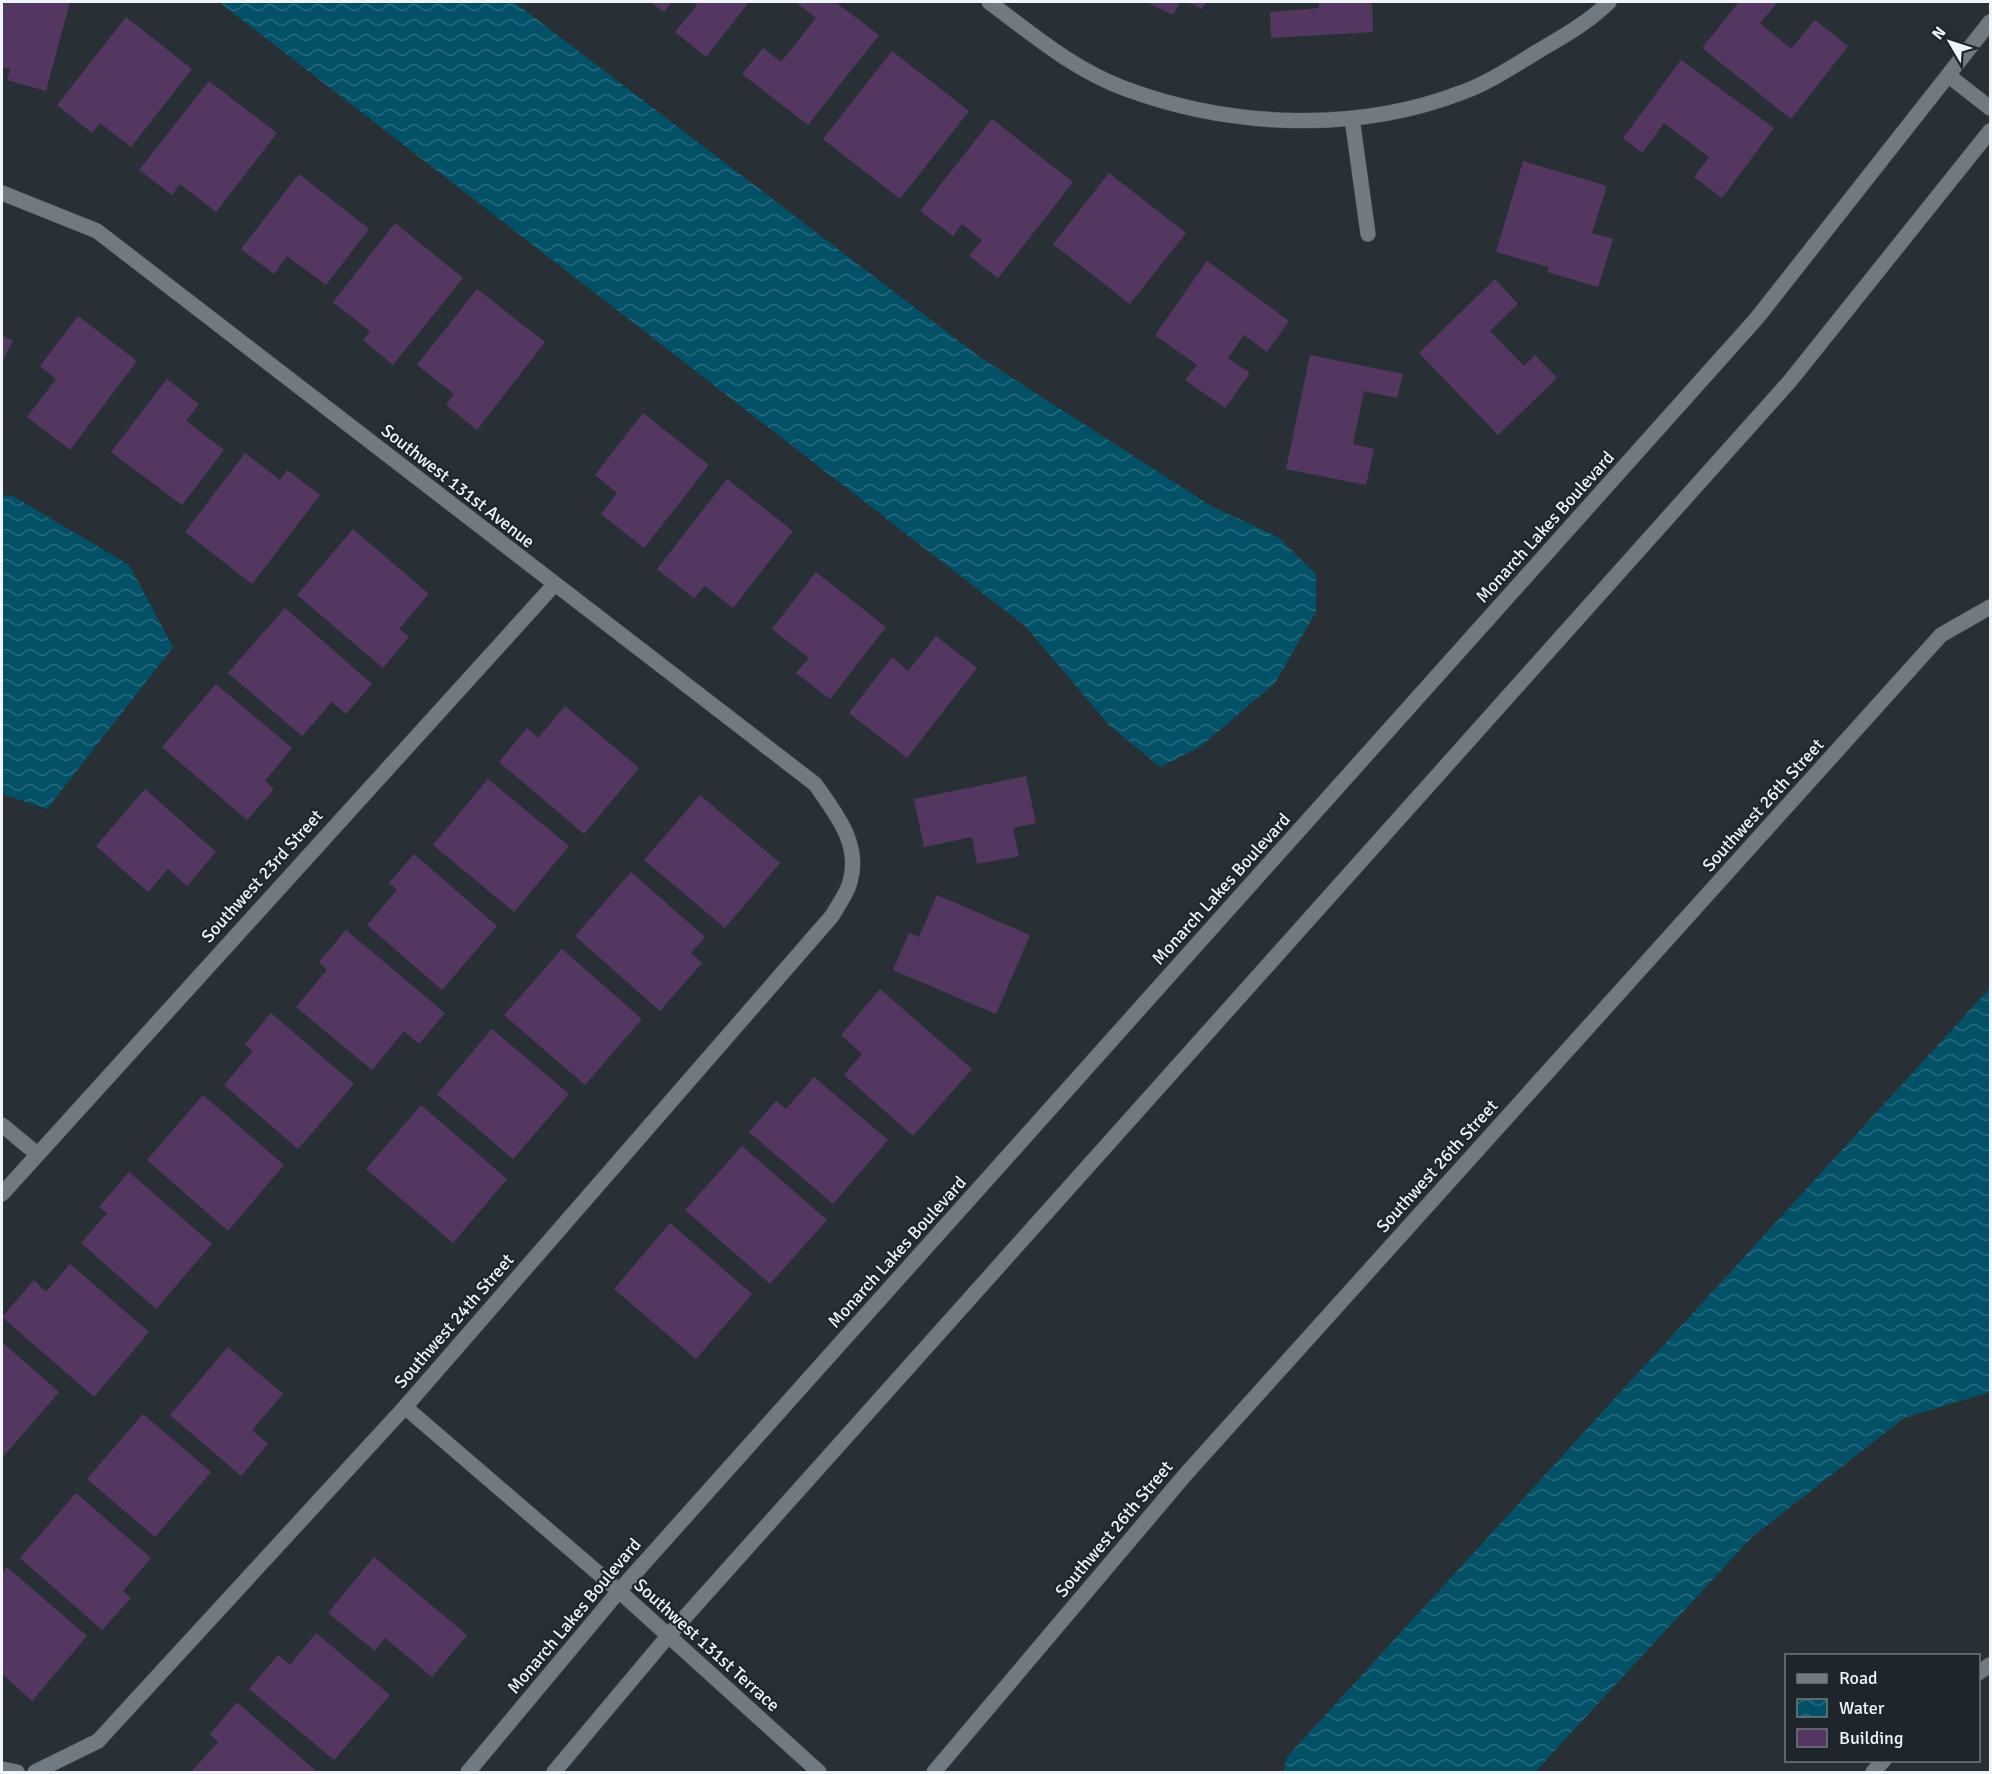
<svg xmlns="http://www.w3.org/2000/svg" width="1992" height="1774" font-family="Signika,sans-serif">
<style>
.water{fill:url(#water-waves)}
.building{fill:#533760}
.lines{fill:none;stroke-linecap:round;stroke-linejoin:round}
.street-casing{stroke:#474d52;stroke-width:16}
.secondary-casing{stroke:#474d52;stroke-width:16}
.street{stroke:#717a80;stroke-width:15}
.secondary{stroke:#717a80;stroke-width:15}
.labels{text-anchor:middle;stroke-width:4.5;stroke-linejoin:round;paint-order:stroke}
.street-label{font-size:18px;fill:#f0f5f9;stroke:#1f262b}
</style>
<defs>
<pattern id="water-waves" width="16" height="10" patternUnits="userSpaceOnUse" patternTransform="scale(1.5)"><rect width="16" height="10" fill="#025167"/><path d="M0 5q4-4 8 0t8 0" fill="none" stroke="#276b7e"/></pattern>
</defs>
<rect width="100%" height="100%" fill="#283035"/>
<path class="water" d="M219 2H514L981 358 1213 507 1278 537 1316 574V612L1275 683 1200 747 1160 767 1109 725 1025 626Z
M2 495 13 496 129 565 173 647 47 809 2 794Z
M1990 988V1392L1904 1418 1752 1537 1535 1772H1283L1287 1757Z"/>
<path class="building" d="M2 2H70L46 91 7 80 10 69 2 67Z
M650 2H672L664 12Z
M693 2H749L706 57 675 32 697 5Z
M795 2H835L879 35 808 125 742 74 763 48 781 62 816 18Z
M1146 2H1180L1173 15Z
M1188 2H1206L1202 9Z
M1319 2H1372L1373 32 1271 38 1270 12 1319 8Z
M1739 2H1778L1760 23 1791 49 1815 20 1848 46 1791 119 1702 48Z
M126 17 192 69 131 147 100 123 92 133 57 105Z
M892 51 969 111 900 199 823 139Z
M1681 60 1774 128 1722 198 1694 177 1709 157 1664 123 1642 153 1623 138Z
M209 81 277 133 216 212 180 184 172 195 139 170Z
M992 119 1073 182 998 278 969 256 982 240 962 224 953 236 920 211Z
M1523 161 1607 186 1592 233 1613 239 1598 287 1547 272 1549 267 1496 252Z
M1109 173 1186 233 1130 304 1053 244Z
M299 174 369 229 326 285 287 256 274 274 241 249Z
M395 223 463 278 393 365 363 340 370 331 333 302Z
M1207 261 1289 321 1267 352 1244 335 1228 358 1250 373 1225 408 1185 380 1197 365 1155 335Z
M1495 279 1518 304 1490 331 1524 366 1535 355 1557 378 1498 435 1419 353Z
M477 289 545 342 477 430 446 405 454 394 417 365Z
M78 316 137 361 70 450 27 417 56 379 40 366Z
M2 335 13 341 2 362Z
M1310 355 1403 374 1397 398 1364 391 1353 444 1374 449 1366 485 1286 469Z
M167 379 199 404 186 421 224 450 182 505 111 452Z
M643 413 709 465 644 548 601 514 617 493 595 475Z
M245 453 280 480 287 470 320 495 252 584 185 532Z
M727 479 793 531 733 608 705 586 694 598 657 569Z
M353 529 429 594 399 629 409 637 383 668 297 595Z
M816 572 886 627 830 699 796 673 809 658 772 629Z
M285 608 372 684 346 714 332 702 302 736 228 673Z
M936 636 977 668 907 758 849 713 892 657 908 671Z
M216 684 292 748 265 781 274 789 247 820 162 747Z
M565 706 639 768 584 834 499 762 527 728 538 738Z
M1026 776 1036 823 1013 828 1019 856 977 864 972 837 924 847 914 799Z
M488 779 569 846 514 912 433 845Z
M145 789 216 852 187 886 168 869 148 892 96 846Z
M700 795 780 863 725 928 644 860Z
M414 854 497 926 442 990 367 925 397 890 389 883Z
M631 872 705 937 691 953 702 963 660 1011 575 936Z
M937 895 1030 935 996 1014 893 970 909 933 919 937Z
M346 930 445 1013 419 1044 404 1031 372 1070 296 1007 327 970 319 962Z
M562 949 642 1019 585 1085 504 1015Z
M880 989 972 1069 913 1136 844 1075 862 1054 841 1035Z
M271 1013 354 1084 298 1149 224 1085 253 1051 245 1044Z
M492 1029 569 1094 513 1159 437 1094Z
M814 1077 888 1140 833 1204 749 1132 776 1101 786 1109Z
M203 1095 284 1165 228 1231 147 1160Z
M421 1105 507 1179 453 1243 366 1169Z
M742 1146 827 1220 770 1284 685 1210Z
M129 1172 212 1244 156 1309 81 1243 107 1213 99 1207Z
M670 1223 752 1294 696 1359 614 1289Z
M70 1264 149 1332 94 1397 2 1317 34 1280 46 1292Z
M2 1342 59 1392 2 1458Z
M228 1347 283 1394 252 1430 268 1444 241 1476 170 1415Z
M143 1414 211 1472 155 1537 87 1479Z
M76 1493 151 1558 123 1591 131 1598 102 1630 20 1558Z
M374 1557 467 1635 432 1677 385 1638 375 1651 328 1613Z
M7 1567 87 1636 32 1701 2 1674V1573Z
M316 1633 390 1695 334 1760 249 1689 278 1655 290 1665Z
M237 1702 317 1772H191L218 1742 210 1734Z"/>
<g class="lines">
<g class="street-casing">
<path id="street" d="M989 2C1032 34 1074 70 1126 89 1232 128 1357 133 1463 92 1488 83 1512 67 1535 53 1560 38 1588 23 1609 2
M1949 76 1990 108
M1352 118 1368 234
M2 193 97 231 815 784C836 814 861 844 850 882 847 894 838 905 832 916L405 1407 98 1741 35 1772
M2 1125 36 1153
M2 1194 554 585
M405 1407 619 1591 819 1772
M1978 1673 1990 1665
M2 1769 17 1772
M934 1772 1185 1475 1941 635 1990 607
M1873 1772 1884 1760"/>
</g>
<g class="secondary-casing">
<path id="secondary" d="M468 1772 619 1591 1757 318 1990 22
M554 1772 669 1635 1790 381 1990 131"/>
</g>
<use href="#street" class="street"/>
<use href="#secondary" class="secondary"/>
</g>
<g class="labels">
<g class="street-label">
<text transform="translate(458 486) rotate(38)" y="6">Southwest 131st Avenue</text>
<text transform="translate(1545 527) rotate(-48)" y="6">Monarch Lakes Boulevard</text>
<text transform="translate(1763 805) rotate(-48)" y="6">Southwest 26th Street</text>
<text transform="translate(262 876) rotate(-48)" y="6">Southwest 23rd Street</text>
<text transform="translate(1221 889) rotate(-48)" y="6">Monarch Lakes Boulevard</text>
<text transform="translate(1437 1166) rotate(-48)" y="6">Southwest 26th Street</text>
<text transform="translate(897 1252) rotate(-48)" y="6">Monarch Lakes Boulevard</text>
<text transform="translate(454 1321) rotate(-49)" y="6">Southwest 24th Street</text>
<text transform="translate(1114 1529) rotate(-50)" y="6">Southwest 26th Street</text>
<text transform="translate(574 1616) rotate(-50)" y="6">Monarch Lakes Boulevard</text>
<text transform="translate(707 1645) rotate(42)" y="6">Southwest 131st Terrace</text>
</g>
</g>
<rect width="1992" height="1774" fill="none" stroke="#f0f5f9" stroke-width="6"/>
<rect x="1785" y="1654" width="195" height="108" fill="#1f262b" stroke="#73797d" stroke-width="1.5"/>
<rect x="1797" y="1674" width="30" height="9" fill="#717a80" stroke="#73797d" stroke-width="1.5"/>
<text x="1839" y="1684" font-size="18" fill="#f0f5f9">Road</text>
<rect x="1797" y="1699" width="30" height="18" fill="url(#water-waves)" stroke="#73797d" stroke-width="1.5"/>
<text x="1839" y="1714" font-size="18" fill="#f0f5f9">Water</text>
<rect x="1797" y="1729" width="30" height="18" fill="#533760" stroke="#73797d" stroke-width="1.5"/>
<text x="1839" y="1744" font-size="18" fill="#f0f5f9">Building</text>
<g transform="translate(1950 42) rotate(309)" stroke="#1f262b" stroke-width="4.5" paint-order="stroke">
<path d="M0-4.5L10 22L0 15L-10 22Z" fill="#f0f5f9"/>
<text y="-9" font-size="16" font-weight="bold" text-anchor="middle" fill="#f0f5f9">N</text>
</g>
</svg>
